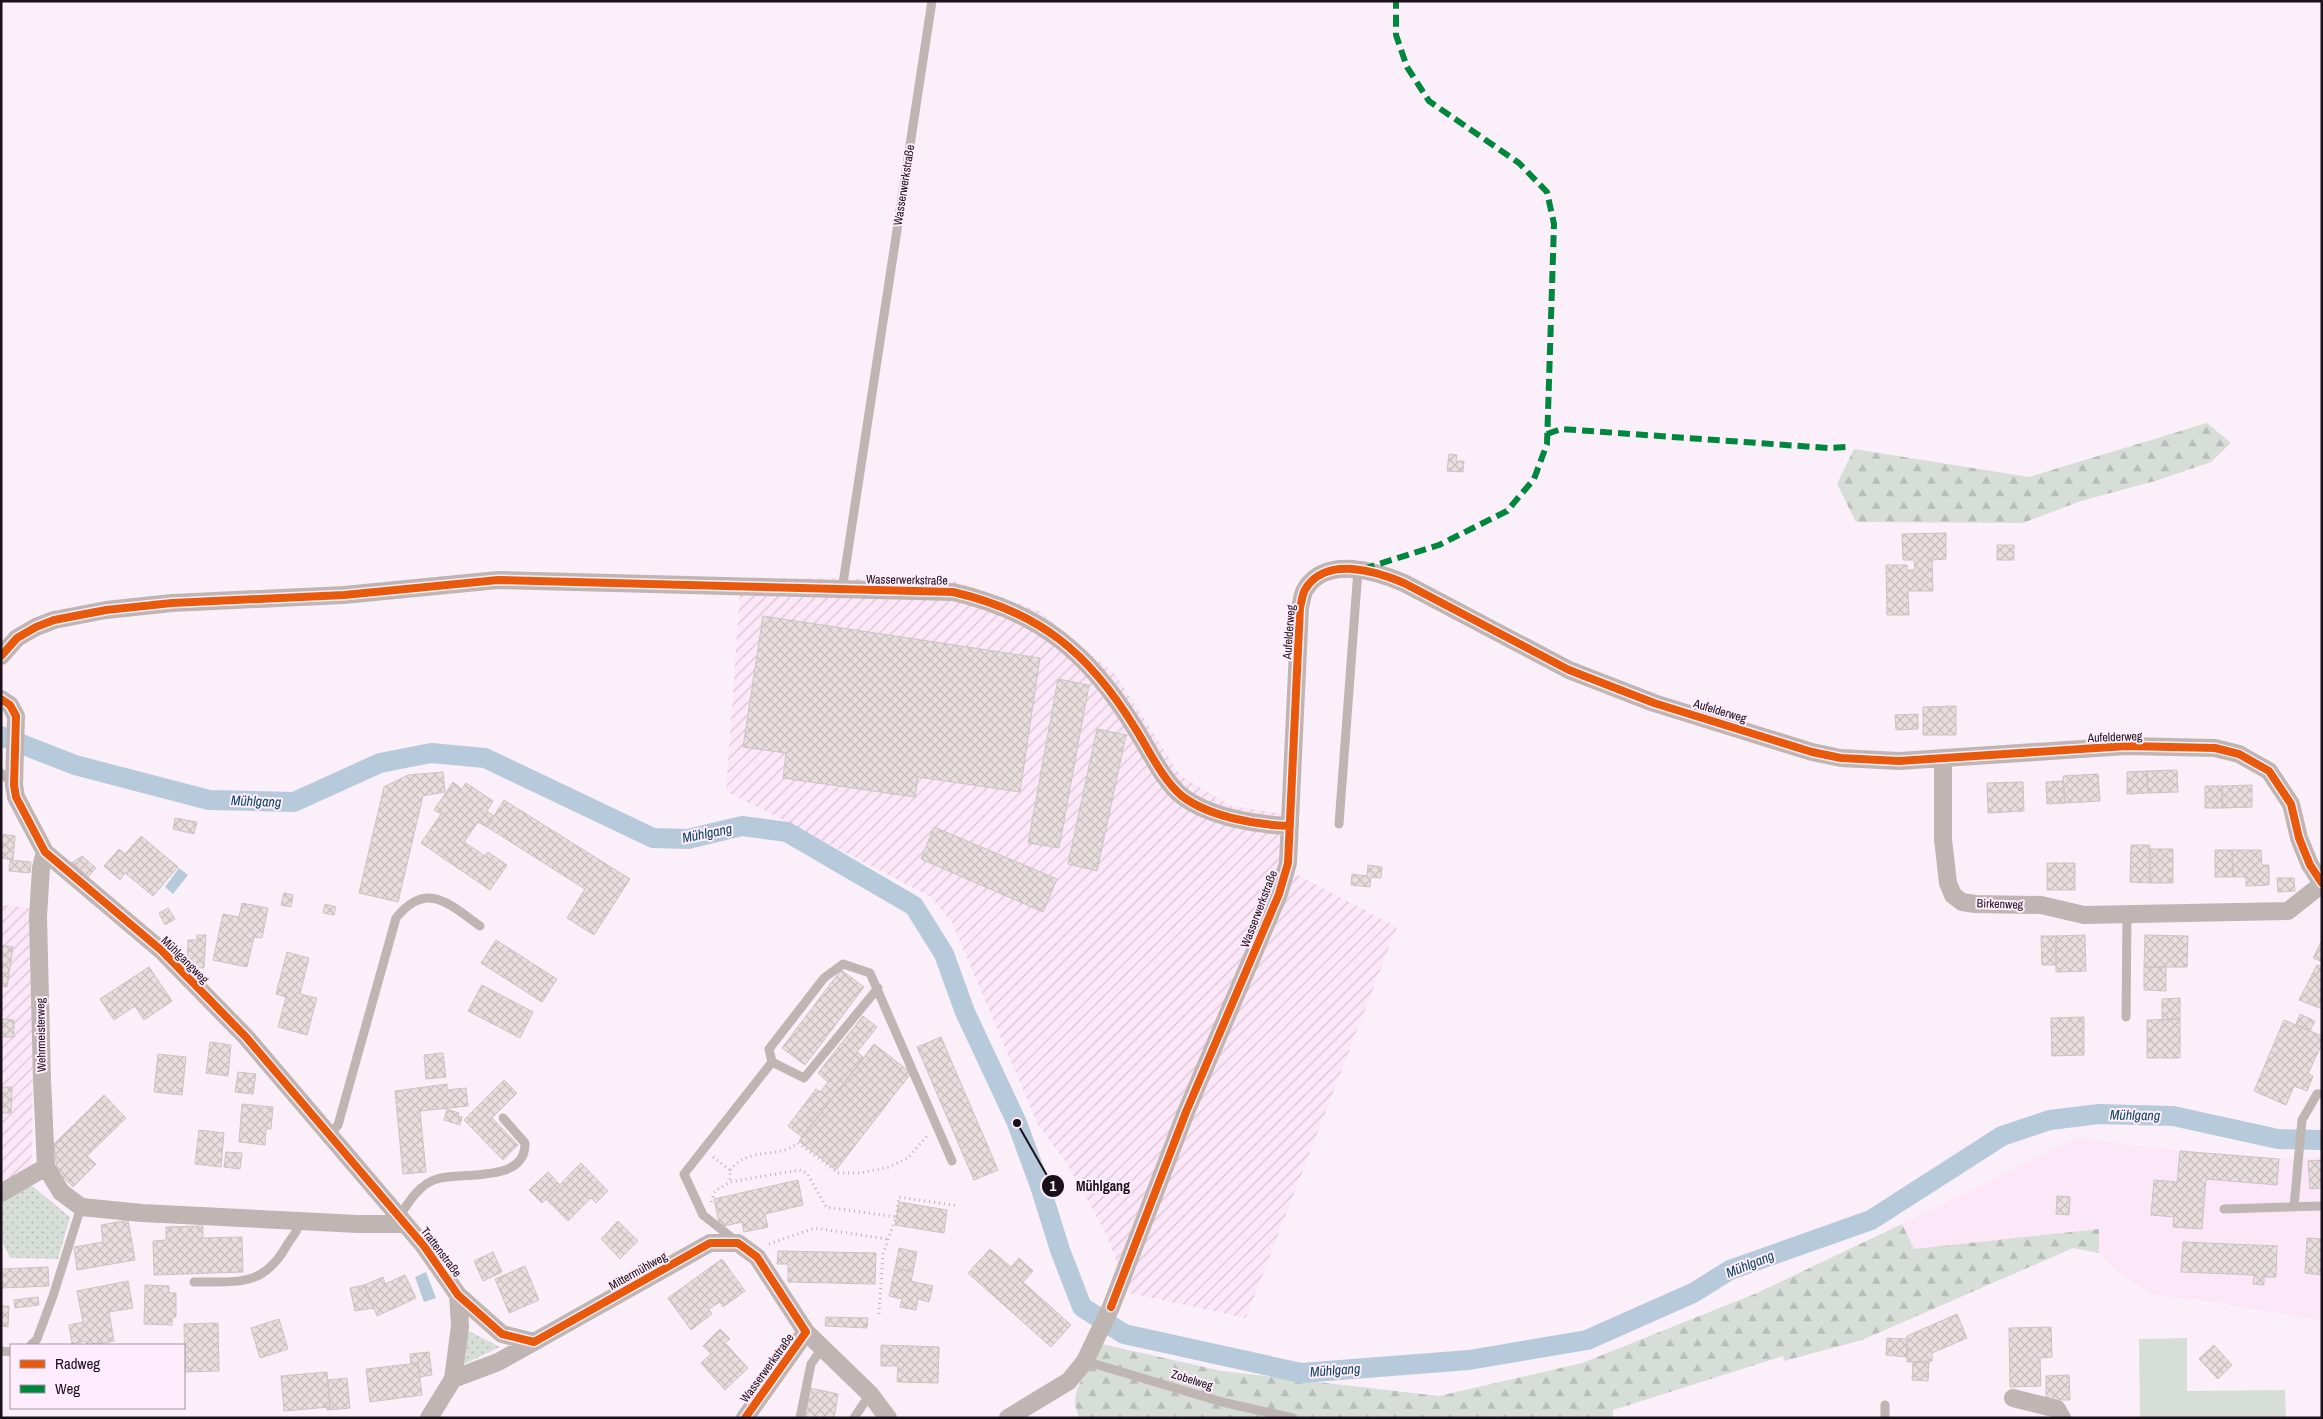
<svg xmlns="http://www.w3.org/2000/svg" width="2323" height="1419" font-family="'Archivo Narrow',sans-serif">
<style>
.built{fill:#fce7f9}
.industrial{fill:url(#industrial-furrows)}
.grass{fill:url(#grass-dots)}
.forest{fill:url(#forest-firs)}
.pitch{fill:#d6ded7}
.water{fill:#b7cadb}
.lines{fill:none;stroke-linecap:round;stroke-linejoin:round}
.canal{stroke:#b7cadb;stroke-width:20}
.building{fill:url(#building-cross-hatch);stroke:#cdc3c2}
.path{stroke:#bab3b3;stroke-width:3;stroke-dasharray:1 4;stroke-linecap:butt}
.lane{stroke:#bfb5b3;stroke-width:9}
.street{stroke:#bfb5b3;stroke-width:18}
.quiet{stroke:#00873e;stroke-width:6;stroke-dasharray:12 6;stroke-linecap:butt}
.cycleway-casing{stroke:#ffecfc;stroke-width:11}
.cycleway{stroke:#e8590c;stroke-width:8}
.labels{text-anchor:middle;stroke-width:4;stroke-linejoin:round;paint-order:stroke}
.street-label{font-size:12px;fill:#1a1019;stroke:#ffecfc}
.water-label{font-size:14px;font-style:italic;fill:#0c4764;stroke:#ffecfc}
.leader{fill:none;stroke:#1a1019;stroke-width:2}
.callout-dot{fill:#1a1019;stroke:#ffecfc;stroke-width:2}
.mark-label{font-size:15px;text-anchor:middle;font-weight:bold;fill:#fff}
.callout-label{font-size:14px;text-anchor:middle;font-weight:bold;fill:#1a1019;stroke:#ffecfc;stroke-width:4;stroke-linejoin:round;paint-order:stroke}
</style>
<defs>
<pattern id="industrial-furrows" width="10" height="10" patternUnits="userSpaceOnUse" patternTransform="scale(1.25)"><rect width="10" height="10" fill="#fce7f9"/><path d="M-1 1l2-2M0 10L10 0M9 11l2-2" fill="none" stroke="#d7c5d5"/></pattern>
<pattern id="grass-dots" width="8" height="8" patternUnits="userSpaceOnUse" patternTransform="scale(1.25)"><rect width="8" height="8" fill="#d6ded7"/><path d="M2 2h.1M6 6h.1" fill="none" stroke="#b7bdb8" stroke-width="1.8" stroke-linecap="round"/></pattern>
<pattern id="forest-firs" width="22" height="20" patternUnits="userSpaceOnUse" patternTransform="scale(1.25)"><rect width="22" height="20" fill="#d6ded7"/><path d="M5 1l3.5 6h-7zM16 11l3.5 6h-7z" fill="#b7bdb8"/></pattern>
<pattern id="building-cross-hatch" width="8" height="8" patternUnits="userSpaceOnUse" patternTransform="scale(1.25)"><rect width="8" height="8" fill="#e8dedd"/><path d="M0 0l8 8M0 8l8-8" fill="none" stroke="#c6bdbd"/></pattern>
</defs>
<rect width="100%" height="100%" fill="#fbf0f9"/>
<path class="built" d="M2077 1138 2172 1150 2291 1159 2322 1157V1321L2208 1301 2153 1295 2119 1273 2099 1253V1230L1913 1249 1902 1224Z"/>
<path class="industrial" d="M741 578 949 579 1039 611 1115 674 1181 776 1231 806 1299 816 1294 873 1397 927 1246 1318 1129 1293 1105 1232 1066 1162 1038 1125 952 923 931 897 726 791Z
M1 904 34 909 32 1154 30 1184 1 1198Z"/>
<path class="grass" d="M30 1184 70 1217 58 1259 10 1258 1 1239V1198Z
M465 1329 500 1347 460 1366Z"/>
<path class="forest" d="M2207 423 2231 443 2211 462 2155 481 2081 501 2023 523 1856 522 1837 484 1854 449 2029 477Z
M1902 1224 1914 1249 2099 1229V1253L2073 1248 1862 1340 1784 1361 1783 1356 1613 1410V1418H1079C1078 1413 1075 1407 1075 1402 1075 1383 1094 1362 1102 1344L1222 1371 1439 1396 1582 1363 1757 1293Z"/>
<path class="pitch" d="M2187 1338V1391L2285 1390 2286 1418H2140L2139 1339Z"/>
<path class="water" d="M179 868 188 875 173 894 165 887Z
M426 1272 436 1298 424 1302 415 1277Z"/>
<g class="lines">
<path class="canal" d="M1 736 75 765 209 800 294 802 380 763 431 753 485 758 653 838 688 839 742 826 787 832 914 906 944 954 965 1012 1017 1123 1040 1186 1060 1250 1082 1307 1124 1334 1301 1373 1469 1360 1587 1340 1693 1293 1730 1270 1871 1220 2002 1136 2050 1120 2099 1114 2173 1116 2278 1139 2322 1140"/>
</g>
<path class="building" d="M1449 454 1457 455 1456 461H1464L1463 472 1447 471Z
M1946 533V559L1932 560 1933 591H1908L1909 615H1887L1886 565H1907V570H1915L1914 560H1903L1902 534Z
M1997 545H2014V560H1997Z
M763 616 1040 658 1020 792 918 777 915 797 783 778 786 753 743 747Z
M1058 679 1089 685 1059 848 1028 843Z
M1956 706V735H1923V707Z
M1918 714V729L1896 730 1895 715Z
M1097 729 1126 735 1097 871 1068 864Z
M2177 770 2178 792 2148 793 2147 771Z
M2147 771 2148 793 2127 794V772Z
M443 772 445 792 423 796 398 902 359 893 384 787 408 775Z
M2098 774 2100 801 2065 803 2063 776Z
M2063 781 2065 803 2047 804 2046 782Z
M453 782 462 789 466 783 493 801 487 811 494 816 487 827 478 822 464 842 485 856 488 852 507 865 490 890 421 843 441 814 434 810Z
M2023 782 2024 811 1988 813 1987 783Z
M2252 785V807L2222 808V786Z
M2205 786H2222V808H2205Z
M504 800 630 879 594 935 567 918 585 889 487 827Z
M175 818 197 822 194 834 173 829Z
M934 827 1057 879 1043 912 921 859Z
M1 834 15 836 13 860 1 858Z
M141 836 178 867 153 896 125 873 120 880 104 866 119 849 125 854Z
M2131 845H2150V883L2130 882Z
M2150 849H2173V883H2150Z
M2215 850H2232L2233 877H2215Z
M2232 850H2261L2262 865H2269V885L2246 886V877H2233Z
M82 856 96 868 84 881 67 866Z
M10 860 31 862 30 873 9 871Z
M2047 863H2075V890H2047Z
M1368 865 1382 867 1381 878 1371 877 1370 887 1351 885 1352 874 1367 876Z
M2277 878H2294L2295 891 2278 892Z
M284 893 293 895 291 907 281 905Z
M242 903 268 908 262 938 254 937 247 967 213 960 223 914 239 917Z
M325 904 336 907 334 915 323 913Z
M168 908 175 919 165 925 159 913Z
M197 935H206L204 968 187 967 188 940H197Z
M2085 935 2086 971 2056 972V936Z
M2145 935 2188 936 2187 967H2144Z
M2041 936H2056V965H2042Z
M496 940 557 979 542 1002 481 963Z
M2322 940V962L2313 958Z
M1 945 13 947 7 987 1 986Z
M287 952 309 958 300 994 317 998 307 1035 278 1027 286 997 276 994Z
M2317 965 2322 967V1009L2299 1000Z
M149 967 172 1001 144 1020 135 1006 114 1020 100 999Z
M2144 967H2166V991L2144 990Z
M841 970 864 987 805 1065 782 1048Z
M482 985 533 1012 520 1038 468 1011Z
M2180 998V1019L2162 1020V999Z
M2300 1014 2315 1021 2310 1031 2296 1024Z
M863 1016 877 1027 857 1052 864 1058 802 1137 788 1126 816 1089 820 1092 828 1082 818 1073Z
M2084 1017V1055L2052 1056 2051 1018Z
M1 1019 14 1020V1037H1Z
M2180 1019V1058H2147V1020Z
M2284 1020 2322 1036V1048H2320L2308 1074 2313 1076 2307 1091 2294 1086 2286 1105 2254 1091Z
M941 1037 998 1170 974 1180 917 1047Z
M210 1042 231 1045 228 1076 206 1073Z
M874 1044 911 1073 836 1170 799 1141Z
M443 1053 446 1077 426 1079 424 1055Z
M158 1054 186 1057 182 1095 154 1092Z
M238 1072 256 1074 253 1094 235 1092Z
M504 1080 517 1093 492 1118 518 1145 503 1160 464 1120Z
M447 1084V1090L466 1088 468 1106 420 1111 426 1172 403 1174 395 1091Z
M1 1087H12L11 1113H1Z
M104 1095 126 1118 87 1156 96 1164 73 1187 57 1171 54 1144Z
M242 1104 273 1107 271 1129H266L265 1145 239 1142Z
M447 1109 459 1113 458 1116 462 1117 460 1125 444 1120Z
M199 1130 224 1133 221 1167 195 1164Z
M2180 1151 2279 1159 2277 1185 2206 1179 2202 1229 2173 1227 2174 1217 2151 1215 2154 1180 2177 1182Z
M226 1152 242 1153 240 1169 224 1167Z
M2322 1160V1188L2310 1189 2308 1161Z
M581 1163 608 1191 596 1203 591 1198 568 1221 546 1199Z
M548 1172 560 1185 542 1203 529 1190Z
M798 1180 803 1205 765 1214 768 1227 744 1232 742 1222 720 1227 714 1199Z
M2057 1196 2070 1197 2069 1215 2056 1214Z
M899 1202 947 1210 944 1233 895 1225Z
M128 1220 135 1260 77 1270 74 1247 103 1242 101 1225Z
M618 1221 638 1241 620 1259 601 1239Z
M203 1226V1238L242 1237 243 1272 154 1275 153 1241 166 1240V1227Z
M2307 1238 2322 1239V1275L2305 1273Z
M2183 1242 2277 1246 2276 1277H2264V1285L2253 1284 2254 1275 2181 1272Z
M899 1248 917 1252 913 1272 895 1268Z
M990 1249 1011 1267 1019 1258 1033 1271 1023 1282 1071 1325 1051 1347 968 1273Z
M778 1251 876 1253 875 1284 788 1282V1264H777Z
M493 1252 502 1272 483 1281 474 1261Z
M722 1259 745 1291 723 1307 720 1302 709 1309 712 1314 691 1330 668 1298Z
M525 1266 539 1300 509 1313 495 1279Z
M48 1267 49 1286 2 1288 1 1292V1269Z
M895 1268 913 1272 911 1281 933 1286 929 1302 918 1299 916 1310 900 1307 902 1299 889 1296Z
M405 1275 416 1298 377 1316 364 1285 383 1277 385 1284Z
M128 1281 133 1308 109 1312 114 1341 91 1345H87L86 1341 72 1344 69 1325 83 1322 77 1291Z
M145 1285 169 1286V1293H176V1317H172V1325L144 1324Z
M364 1285 374 1308 355 1311 350 1288Z
M38 1297 39 1305 15 1308 14 1300Z
M1 1306H9L8 1327 1 1326Z
M1957 1314 1967 1338 1932 1353V1361L1907 1362V1336Z
M826 1317 868 1318 867 1328 825 1326Z
M279 1319 288 1349 260 1358 251 1328Z
M218 1323 219 1371 185 1372 184 1324Z
M2051 1327 2052 1357 2040 1358 2041 1386 2010 1387 2009 1328Z
M720 1329 730 1339 725 1343 748 1368 725 1390 701 1363 711 1354 703 1346Z
M1887 1338 1907 1339V1357L1886 1355Z
M881 1345 939 1347 938 1383 897 1382 898 1366H881Z
M2214 1345 2232 1365 2218 1379 2199 1359Z
M429 1352 432 1375 420 1377 418 1363 411 1364 410 1354Z
M1913 1362H1929L1928 1381 1912 1380Z
M418 1363 422 1395 370 1402 366 1369Z
M327 1372 330 1407 284 1411 281 1376Z
M2069 1375 2070 1400H2046V1376Z
M347 1378 350 1408 327 1410V1408L330 1407 328 1380Z
M810 1388 838 1394 834 1418H805Z"/>
<g class="lines">
<path class="path" d="M713 1157 730 1170V1182
M730 1170C751 1145 774 1161 798 1143L838 1173H860L889 1167 908 1158 928 1135
M711 1202 715 1191 730 1182 799 1170 807 1173 826 1207 896 1217
M769 1244 815 1228 887 1239
M879 1314 883 1254 896 1217 899 1197 958 1206"/>
<path class="lane" d="M842 590 932 1
M1 773 14 785
M1339 824 1358 570
M2126 1017 2127 915
M772 1062 804 1078 878 988
M330 1134 338 1125 396 918C427 880 449 904 480 926
M2294 1207 2302 1120 2317 1094H2322
M2224 1209 2322 1206
M399 1217C408 1203 419 1184 437 1179 462 1171 526 1184 525 1143L503 1118
M736 1241 703 1215 684 1174 772 1062 769 1049 824 978 843 964 870 973 952 1161
M194 1282C238 1281 263 1288 287 1245 292 1236 299 1232 298 1221
M31 1345 37 1339 53 1296 81 1207
M1 1351 11 1352
M1085 1361 1222 1402 1293 1418
M800 1418 811 1364 823 1347
M854 1418 870 1394
M1885 1418V1405"/>
<path class="street" d="M1 656 17 638 36 627 54 620 106 610 172 603 344 595 498 580 953 592C1040 612 1089 653 1135 728 1148 748 1163 781 1182 796 1209 817 1257 825 1290 826
M1 699 10 705 16 716 14 785 16 797 45 852 161 950 246 1037 424 1246 458 1295 460 1326 453 1379 429 1418
M1943 758V839L1948 883 1953 895 1962 902 1975 904 2041 905 2084 915 2288 911 2322 884
M45 852 41 868 38 917 42 1080 46 1167 61 1192 81 1207 142 1213 358 1224H404
M1 1193 46 1167
M458 1295 502 1334 534 1342 710 1243H738L757 1257 806 1332 870 1394 888 1418
M453 1379 498 1362 534 1342
M2013 1398 2057 1409 2062 1418
M745 1418 806 1332
M1008 1418 1069 1381 1085 1361 1111 1307 1186 1112 1279 894 1288 863 1300 607C1302 602 1302 593 1306 588 1327 556 1376 571 1404 583L1569 670 1654 703 1812 752 1841 758 1899 761 2127 746 2215 748 2239 754 2269 771 2291 804 2299 838 2310 865 2322 883"/>
<path class="quiet" d="M1547 434 1561 429 1828 448 1847 447
M1363 569 1439 545 1507 511 1534 479 1547 444 1554 224 1547 192 1519 163 1429 101 1407 67 1396 35V1"/>
<g class="cycleway-casing">
<path id="cycleway" d="M1 656 17 638 36 627 54 620 106 610 172 603 344 595 498 580 953 592C1040 612 1089 653 1135 728 1148 748 1163 781 1182 796 1209 817 1257 825 1290 826
M1 699 10 705 16 716 14 785 16 797 45 852 161 950 246 1037 424 1246 458 1295 502 1334 534 1342 710 1243H738L757 1257 806 1332 745 1418
M1111 1307 1186 1112 1279 894 1288 863 1300 607C1302 602 1302 593 1306 588 1327 556 1376 571 1404 583L1569 670 1654 703 1812 752 1841 758 1899 761 2127 746 2215 748 2239 754 2269 771 2291 804 2299 838 2310 865 2322 883"/>
</g>
<use href="#cycleway" class="cycleway"/>
</g>
<g class="labels">
<g class="street-label">
<text transform="translate(904 185) rotate(-81)" y="4">Wasserwerkstraße</text>
<text transform="translate(907 580) rotate(1)" y="4">Wasserwerkstraße</text>
<text transform="translate(1289 632) rotate(-86)" y="4">Aufelderweg</text>
<text transform="translate(1720 711) rotate(17)" y="4">Aufelderweg</text>
<text transform="translate(2115 737) rotate(-2)" y="4">Aufelderweg</text>
<text transform="translate(2000 904) rotate(2)" y="4">Birkenweg</text>
<text transform="translate(1259 909) rotate(-69)" y="4">Wasserwerkstraße</text>
<text transform="translate(185 960) rotate(45)" y="4">Mühlgangweg</text>
<text transform="translate(41 1035) rotate(-91)" y="4">Wehrmeisterweg</text>
<text transform="translate(441 1252) rotate(53)" y="4">Trattenstraße</text>
<text transform="translate(638 1271) rotate(-29)" y="4">Mittermühlweg</text>
<text transform="translate(767 1368) rotate(-54)" y="4">Wasserwerkstraße</text>
<text transform="translate(1192 1380) rotate(17)" y="4">Zobelweg</text>
</g>
<g class="water-label">
<text transform="translate(256 801) rotate(2)" y="5">Mühlgang</text>
<text transform="translate(707 833) rotate(-11)" y="5">Mühlgang</text>
<text transform="translate(2135 1115) rotate(1)" y="5">Mühlgang</text>
<text transform="translate(1750 1264) rotate(-22)" y="5">Mühlgang</text>
<text transform="translate(1335 1370) rotate(-4)" y="5">Mühlgang</text>
</g>
</g>
<path class="leader" d="M1017 1123L1053 1186"/>
<g class="callout-dot">
<circle cx="1017" cy="1123" r="5"/>
<circle cx="1053" cy="1186" r="12"/>
</g>
<g class="mark-label">
<text x="1053" y="1191">1</text>
</g>
<g class="callout-label">
<text x="1103" y="1191">Mühlgang</text>
</g>
<rect width="2323" height="1419" fill="none" stroke="#1a1019" stroke-width="5"/>
<rect x="10" y="1344" width="175" height="65" fill="#ffecfc" stroke="#a394a1"/>
<rect x="20" y="1360" width="25" height="8" fill="#e8590c" stroke="#a394a1"/>
<text x="55" y="1369" font-size="15" fill="#1a1019">Radweg</text>
<rect x="20" y="1385" width="25" height="8" fill="#00873e" stroke="#a394a1"/>
<text x="55" y="1394" font-size="15" fill="#1a1019">Weg</text>
</svg>
